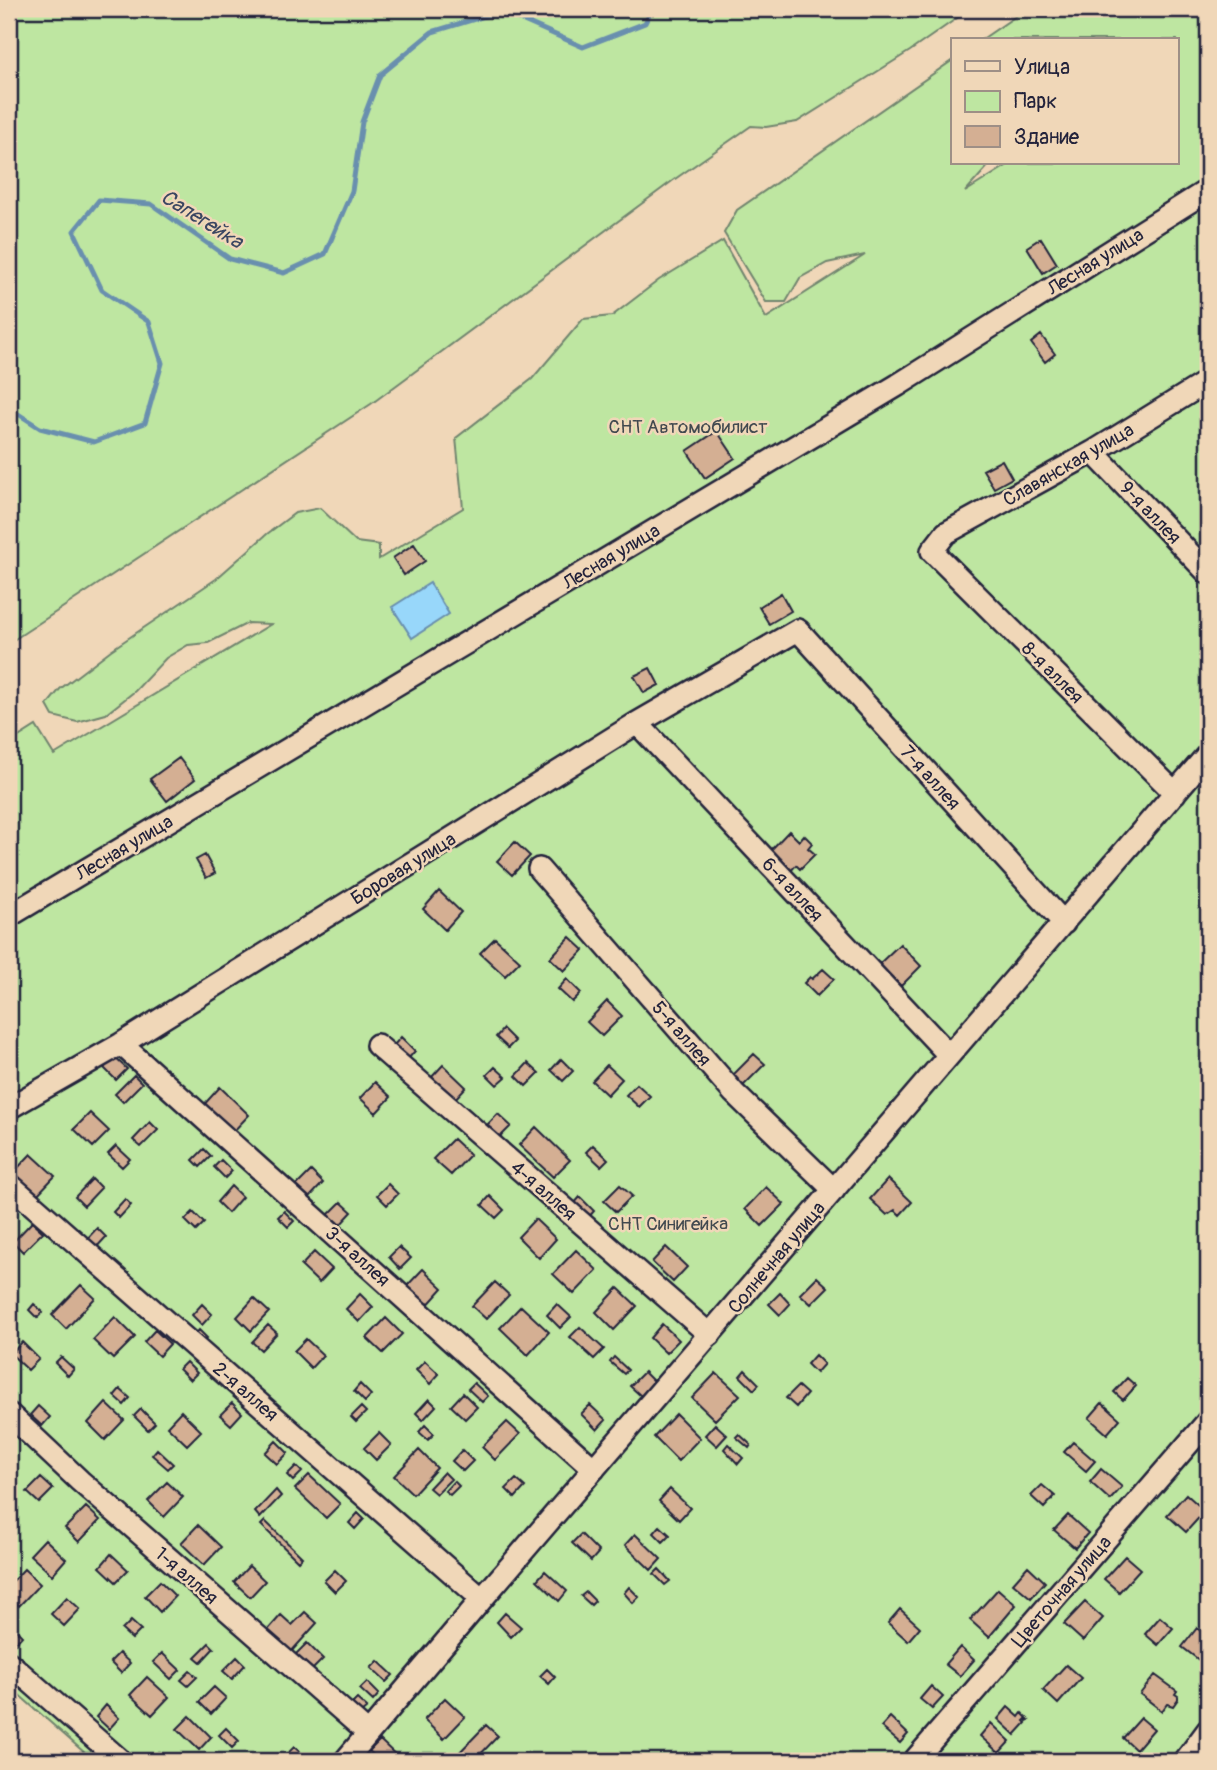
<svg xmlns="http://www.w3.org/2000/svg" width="1217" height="1770" font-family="Pangolin,sans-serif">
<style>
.green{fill:#bee6a1;stroke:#70846e;stroke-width:2}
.water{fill:#98d7fa;stroke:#698fae;stroke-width:2}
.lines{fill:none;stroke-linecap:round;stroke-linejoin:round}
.stream{stroke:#698fae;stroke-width:5}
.building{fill:#d4af93;stroke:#22223b;stroke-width:2}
.minor-casing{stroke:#22223b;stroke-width:26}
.minor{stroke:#f0d7b8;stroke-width:21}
.labels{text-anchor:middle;stroke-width:5;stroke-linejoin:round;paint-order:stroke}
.street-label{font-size:19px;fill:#22223b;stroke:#f0d7b8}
.park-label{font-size:19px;fill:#41494f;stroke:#f0d7b8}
.water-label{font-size:21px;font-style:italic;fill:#3a4661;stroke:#f0d7b8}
</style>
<rect width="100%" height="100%" fill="#f0d7b8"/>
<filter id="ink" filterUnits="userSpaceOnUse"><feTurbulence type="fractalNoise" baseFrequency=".0143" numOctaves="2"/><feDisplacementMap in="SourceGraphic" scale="14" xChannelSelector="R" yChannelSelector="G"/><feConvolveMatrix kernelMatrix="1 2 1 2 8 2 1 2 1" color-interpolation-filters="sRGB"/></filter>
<g filter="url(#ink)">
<path class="green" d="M9 9H970L910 51 797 122 766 127 751 126 675 179 371 404 9 643Z
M1026 9H1208V1761H94L9 1686V743L36 726 54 755 271 624 248 623 208 643 188 645 166 658 135 691 106 714 77 722 53 716 47 705 60 689 111 650 216 579 267 534 295 513 320 508 356 542 379 545V559L463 508 456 438 532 379 583 319 612 316 659 280 723 241 766 318 865 255 827 263 800 278 786 302H766L724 233 737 210 953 60V163H991L965 192 1011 163H1177V40H981Z"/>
<path class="water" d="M430 583 449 614 412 638 392 607Z"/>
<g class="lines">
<path class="stream" d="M9 408 40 428 94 442 145 423 162 363 149 322 102 290 74 231 99 200 151 204 230 259 284 273 325 254 352 191 362 122 380 75 432 32 501 11 583 47 645 23 652 9"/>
</g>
<path class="building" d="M1041 238 1057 264 1043 273 1027 247Z
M1041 335 1055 354 1045 362 1031 343Z
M717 431 735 458 705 478 687 451Z
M1002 460 1012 478 994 488 983 470Z
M414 544 425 561 404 575 393 558Z
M781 593 791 611 769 624 759 607Z
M650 668 659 685 644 693 634 676Z
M179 758 195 779 167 801 150 779Z
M789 831 799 841 804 835 812 843 808 848 815 854 800 869 796 865 790 872 769 852Z
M515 842 530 856 512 875 497 861Z
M205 855 215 873 206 878 196 860Z
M439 891 461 912 445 930 423 909Z
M570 937 584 950 564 971 550 958Z
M495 938 520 961 505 976 480 953Z
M900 944 921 966 901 986 879 964Z
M823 969 834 979 817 996 804 983 810 977 812 979Z
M567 979 581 993 572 1002 558 989Z
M607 1001 622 1016 602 1036 587 1022Z
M503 1029 515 1041 508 1048 496 1037Z
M401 1037 415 1051 408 1059 394 1045Z
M754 1054 765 1064 741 1088 731 1077Z
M114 1057 127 1069 116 1080 104 1068Z
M561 1059 573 1071 563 1081 551 1070Z
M528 1063 539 1073 526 1086 516 1076Z
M443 1065 466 1087 453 1101 430 1079Z
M607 1065 622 1079 607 1095 592 1081Z
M495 1067 506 1077 497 1085 487 1075Z
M134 1075 142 1083 123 1102 115 1094Z
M375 1082 391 1097 376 1113 360 1098Z
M637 1084 650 1096 639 1107 626 1095Z
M220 1087 249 1115 229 1136 200 1109Z
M90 1113 109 1131 93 1147 74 1129Z
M498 1114 511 1126 495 1142 482 1130Z
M150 1122 158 1130 141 1147 133 1140Z
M536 1127 570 1160 553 1177 519 1145Z
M453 1139 470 1155 451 1175 433 1159Z
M593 1145 608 1159 601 1166 586 1152Z
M116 1146 130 1159 122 1167 108 1154Z
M204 1149 211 1156 200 1167 193 1160Z
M31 1154 55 1176 35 1197 11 1175Z
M221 1160 232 1171 225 1178 214 1167Z
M311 1171 323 1183 309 1198 296 1186Z
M92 1179 101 1188 84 1206 75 1197Z
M888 1179 912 1202 900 1215 895 1210 887 1215 870 1199Z
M388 1184 398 1194 387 1205 377 1195Z
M620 1185 632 1196 616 1212 604 1201Z
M231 1186 242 1197 228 1213 217 1202Z
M766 1187 784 1204 762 1226 745 1209Z
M490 1196 504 1210 496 1218 482 1205Z
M580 1197 594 1211 587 1219 573 1205Z
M125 1199 131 1205 119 1218 113 1212Z
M341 1202 352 1212 339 1226 328 1215Z
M284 1211 294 1221 288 1227 278 1217Z
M193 1212 204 1223 196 1231 185 1220Z
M535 1219 556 1239 539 1258 518 1237Z
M32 1222 43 1232 23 1252 13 1242Z
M97 1228 106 1237 94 1250 85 1241Z
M399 1247 411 1258 400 1269 389 1257Z
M666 1247 687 1267 673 1282 652 1262Z
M576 1250 597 1270 574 1294 553 1274Z
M314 1252 332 1269 319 1283 301 1266Z
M423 1269 443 1288 424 1309 404 1289Z
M817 1277 828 1287 811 1304 800 1294Z
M495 1282 509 1295 486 1319 472 1306Z
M81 1285 95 1298 66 1329 52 1315Z
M618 1288 637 1306 614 1330 596 1312Z
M780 1293 790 1304 780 1315 769 1304Z
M360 1294 373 1307 359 1322 346 1309Z
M254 1298 269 1312 251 1331 237 1317Z
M34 1304 43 1312 37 1318 29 1310Z
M202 1304 212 1314 202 1325 192 1315Z
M557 1304 571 1317 560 1328 547 1315Z
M521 1306 549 1332 528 1355 500 1328Z
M115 1317 135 1337 113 1359 93 1340Z
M386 1318 402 1334 383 1353 367 1338Z
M662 1324 679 1340 666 1353 650 1338Z
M268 1325 277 1333 261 1350 252 1342Z
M580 1327 604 1349 594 1359 570 1337Z
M155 1330 170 1344 159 1356 144 1342Z
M199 1330 207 1338 200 1344 193 1337Z
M306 1339 323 1355 311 1368 294 1351Z
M22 1342 39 1359 28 1370 11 1354Z
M815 1355 824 1364 816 1373 807 1364Z
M61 1357 74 1369 68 1376 55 1363Z
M614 1357 628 1370 624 1374 610 1362Z
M425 1361 439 1374 430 1384 416 1370Z
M186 1362 197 1373 190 1380 179 1369Z
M745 1370 759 1384 754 1390 740 1376Z
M644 1372 654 1382 641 1396 630 1386Z
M716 1373 740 1395 715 1420 692 1398Z
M1127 1378 1136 1386 1123 1400 1114 1392Z
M474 1383 488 1396 482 1402 468 1389Z
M360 1384 371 1395 365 1402 354 1391Z
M798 1386 807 1394 796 1407 786 1398Z
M120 1389 130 1398 124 1405 114 1396Z
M463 1393 477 1407 465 1419 451 1406Z
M429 1399 436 1406 423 1420 416 1413Z
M106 1403 124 1420 105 1440 88 1423Z
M232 1403 242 1413 231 1425 220 1415Z
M1102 1403 1120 1419 1107 1434 1089 1418Z
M590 1405 606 1420 597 1430 581 1414Z
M38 1406 50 1417 42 1426 30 1415Z
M361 1407 366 1412 356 1422 351 1417Z
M141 1409 155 1423 148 1430 134 1416Z
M181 1411 201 1431 187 1445 167 1426Z
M676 1414 700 1438 678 1461 654 1437Z
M507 1422 520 1434 495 1460 482 1447Z
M715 1424 727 1435 717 1446 705 1435Z
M425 1425 434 1434 428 1440 419 1432Z
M379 1433 391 1445 376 1460 364 1448Z
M739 1434 751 1445 749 1448 736 1437Z
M276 1441 288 1453 277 1464 265 1453Z
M1073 1442 1095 1461 1086 1471 1064 1452Z
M728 1444 743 1458 738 1464 724 1449Z
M157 1449 173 1464 168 1469 152 1455Z
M419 1450 437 1468 413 1494 394 1476Z
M462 1450 473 1461 463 1471 452 1461Z
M296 1466 302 1472 293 1481 287 1475Z
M1101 1469 1122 1487 1110 1500 1090 1482Z
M444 1472 451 1479 436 1494 429 1488Z
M309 1475 340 1504 326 1518 295 1489Z
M41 1478 53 1489 39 1503 27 1492Z
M516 1479 525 1487 515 1498 506 1489Z
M454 1481 459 1486 450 1495 445 1491Z
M167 1482 183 1497 164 1517 148 1501Z
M1042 1485 1055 1496 1044 1508 1031 1496Z
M670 1489 690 1508 679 1520 659 1501Z
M276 1490 281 1496 260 1518 255 1512Z
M1186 1494 1205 1511 1186 1532 1167 1515Z
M86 1507 100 1520 79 1542 65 1528Z
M358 1513 364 1519 355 1529 349 1523Z
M1068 1515 1088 1533 1075 1548 1054 1530Z
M265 1521 302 1557 298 1561 261 1525Z
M198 1525 221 1547 204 1565 181 1543Z
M660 1526 670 1535 663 1542 654 1533Z
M581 1534 599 1552 591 1561 572 1543Z
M635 1534 661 1559 651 1570 625 1545Z
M45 1539 66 1559 52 1575 30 1555Z
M111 1554 128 1570 116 1582 100 1567Z
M1125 1556 1140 1569 1119 1592 1104 1579Z
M249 1566 265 1581 250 1597 234 1582Z
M1028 1566 1045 1582 1031 1598 1013 1583Z
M24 1569 40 1584 19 1606 9 1596V1585Z
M659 1569 670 1581 665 1585 654 1574Z
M335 1570 346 1581 335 1592 324 1581Z
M545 1571 567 1591 559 1601 537 1580Z
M160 1581 175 1596 160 1612 145 1596Z
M629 1587 639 1597 633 1603 624 1593Z
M998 1589 1016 1605 989 1637 970 1620Z
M586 1592 595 1601 591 1605 581 1596Z
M67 1597 80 1609 64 1626 51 1614Z
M1085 1602 1103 1618 1083 1641 1064 1624Z
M900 1609 920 1627 908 1641 888 1623Z
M305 1612 317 1623 290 1653 267 1631 281 1615 292 1625Z
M505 1613 521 1627 511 1637 497 1622Z
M1160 1617 1173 1628 1158 1645 1145 1634Z
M131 1621 141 1630 132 1639 122 1630Z
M9 1623 22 1636 12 1647 9 1644Z
M1197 1628 1208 1637V1667L1182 1647Z
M209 1643 214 1648 201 1662 195 1657Z
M307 1643 323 1659 310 1672 294 1656Z
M960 1647 974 1660 960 1676 945 1664Z
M119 1653 130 1663 121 1673 110 1662Z
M162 1653 180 1670 171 1679 153 1662Z
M237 1657 245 1665 232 1679 223 1671Z
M378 1661 393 1675 386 1682 371 1668Z
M1066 1665 1081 1678 1058 1704 1043 1690Z
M547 1669 555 1677 549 1684 540 1676Z
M190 1671 197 1677 188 1686 181 1680Z
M1155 1675 1177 1691 1175 1694 1178 1696V1699L1173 1706 1167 1704 1162 1711 1140 1694Z
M147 1677 169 1697 152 1715 130 1695Z
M367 1682 379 1694 373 1701 360 1689Z
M931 1686 943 1697 932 1709 920 1699Z
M214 1687 226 1698 211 1714 199 1702Z
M445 1698 465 1717 444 1739 424 1720Z
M357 1699 367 1708 361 1713 352 1704Z
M106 1705 119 1718 109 1729 96 1717Z
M1008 1707 1019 1717 1022 1713 1029 1720 1027 1721 1026 1719 1024 1721 1026 1723 1015 1735 998 1719Z
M190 1716 211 1737 199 1750 177 1729Z
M890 1717 908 1734 900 1743 881 1727Z
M1141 1718 1154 1729 1136 1750 1123 1738Z
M991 1723 1010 1741 999 1753 980 1736Z
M486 1725 498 1736 474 1761H462L456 1756Z
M226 1728 239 1741 232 1748 219 1735Z
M380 1740 400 1759 398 1761H380L369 1751Z
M294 1747 302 1754 295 1761H280Z"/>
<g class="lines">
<g class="minor-casing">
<path id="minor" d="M1093 452 1208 573
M637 723 949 1055
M1175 793 932 551 946 533 1093 452 1208 381
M539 869 734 1093 834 1190
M9 916 898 385 1208 190
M121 1044 594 1469
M377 1045 710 1335
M9 1108 121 1044 637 723 798 630 1064 923
M9 1184 482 1599
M9 1414 80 1481 368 1733
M9 1663 121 1761
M345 1761 482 1599 1208 754
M914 1761 1208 1421
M1185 1761 1208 1730"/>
</g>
<use href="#minor" class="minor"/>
</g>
</g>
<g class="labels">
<g class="street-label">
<text transform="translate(1095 261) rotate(-32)" y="7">Лесная улица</text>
<text transform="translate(1068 464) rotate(-30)" y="7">Славянская улица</text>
<text transform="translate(1151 512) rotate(46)" y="7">9-я аллея</text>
<text transform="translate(611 556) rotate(-31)" y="7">Лесная улица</text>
<text transform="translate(1053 672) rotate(45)" y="7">8-я аллея</text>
<text transform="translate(931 777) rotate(48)" y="7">7-я аллея</text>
<text transform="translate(124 847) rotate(-31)" y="7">Лесная улица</text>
<text transform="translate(403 868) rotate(-32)" y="7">Боровая улица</text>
<text transform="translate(793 889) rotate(47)" y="7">6-я аллея</text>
<text transform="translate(682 1033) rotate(49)" y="7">5-я аллея</text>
<text transform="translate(544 1190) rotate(41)" y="7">4-я аллея</text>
<text transform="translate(358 1256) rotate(42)" y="7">3-я аллея</text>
<text transform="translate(776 1257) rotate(-50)" y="7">Солнечная улица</text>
<text transform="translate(246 1391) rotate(41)" y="7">2-я аллея</text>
<text transform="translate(187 1575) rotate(41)" y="7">1-я аллея</text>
<text transform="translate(1061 1591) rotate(-49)" y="7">Цветочная улица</text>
</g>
<g class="park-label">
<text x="688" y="433">СНТ Автомобилист</text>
<text x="668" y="1230">СНТ Синигейка</text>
</g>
<g class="water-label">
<text transform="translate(202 219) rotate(32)" y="7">Сапегейка</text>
</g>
</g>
<rect width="1217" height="1770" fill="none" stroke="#f0d7b8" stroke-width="35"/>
<rect x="18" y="18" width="1182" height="1735" fill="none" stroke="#22223b" stroke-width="2.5" filter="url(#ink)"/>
<rect x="951" y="38" width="228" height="126" fill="#f0d7b8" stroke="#9e8f86" stroke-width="2"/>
<rect x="965" y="61" width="35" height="10" fill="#f0d7b8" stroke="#9e8f86" stroke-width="2"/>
<text x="1014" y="74" font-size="21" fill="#22223b">Улица</text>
<rect x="965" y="91" width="35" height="21" fill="#bee6a1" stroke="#9e8f86" stroke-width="2"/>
<text x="1014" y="108" font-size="21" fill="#22223b">Парк</text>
<rect x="965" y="126" width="35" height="21" fill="#d4af93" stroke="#9e8f86" stroke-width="2"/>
<text x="1014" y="144" font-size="21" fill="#22223b">Здание</text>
</svg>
